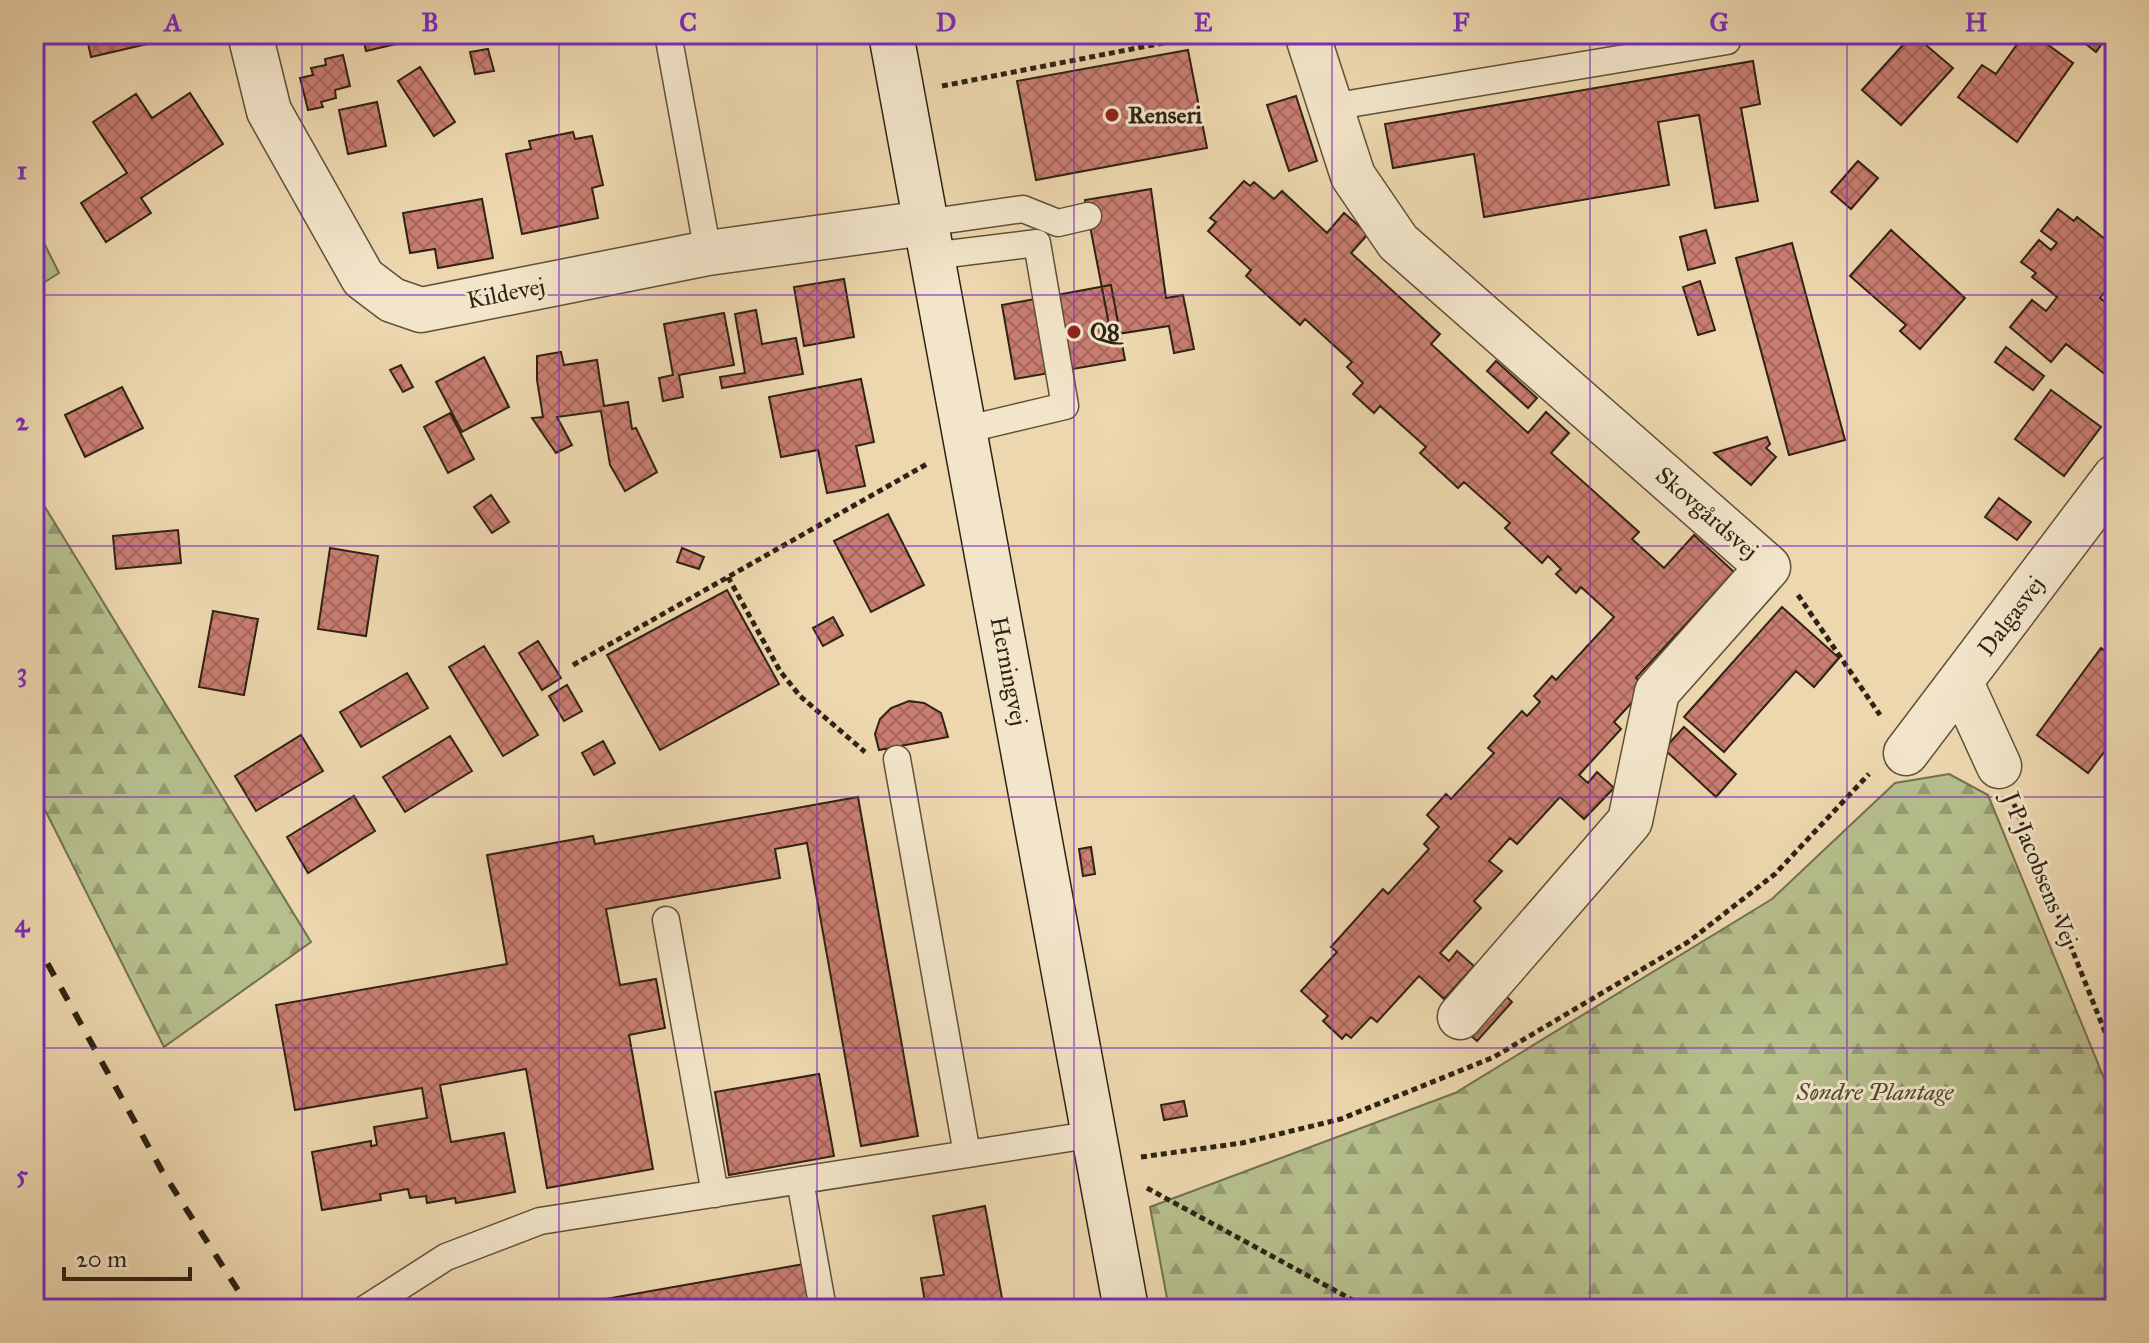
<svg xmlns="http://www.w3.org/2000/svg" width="2149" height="1343" font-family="'IM FELL Great Primer',serif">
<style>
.forest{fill:url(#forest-firs);stroke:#727150;stroke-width:2}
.building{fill:url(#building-cross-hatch);stroke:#2e2314;stroke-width:2}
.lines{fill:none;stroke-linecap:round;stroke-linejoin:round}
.lane-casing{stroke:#5e503a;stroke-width:29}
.street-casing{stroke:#5e503a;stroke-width:47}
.secondary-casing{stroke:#2e2314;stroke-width:47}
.path{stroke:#2e2314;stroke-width:5;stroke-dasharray:6 4;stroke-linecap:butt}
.lane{stroke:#f3e5ca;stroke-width:26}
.street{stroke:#f3e5ca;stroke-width:44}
.secondary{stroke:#f3e5ca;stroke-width:44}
.rail{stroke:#2e2314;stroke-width:6;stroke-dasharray:14 14;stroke-linecap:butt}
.grid{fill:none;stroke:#7b2cbf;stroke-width:2;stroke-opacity:0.55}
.poi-dot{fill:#8f2418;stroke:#f3e5ca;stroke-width:3}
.labels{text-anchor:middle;stroke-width:6;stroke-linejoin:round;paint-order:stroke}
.poi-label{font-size:24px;font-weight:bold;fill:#2e2314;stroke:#f3e5ca;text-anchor:start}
.street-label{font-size:24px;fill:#2e2314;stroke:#f3e5ca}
.park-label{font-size:24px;font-style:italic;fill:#504a32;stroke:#f3e5ca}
.neatline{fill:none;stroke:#7b2cbf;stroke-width:3}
.grid-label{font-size:26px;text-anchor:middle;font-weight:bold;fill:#7b2cbf}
</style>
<defs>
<pattern id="forest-firs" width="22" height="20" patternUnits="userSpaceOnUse" patternTransform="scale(2)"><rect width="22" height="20" fill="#b6bf8c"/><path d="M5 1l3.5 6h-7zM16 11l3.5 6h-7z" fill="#949b71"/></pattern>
<pattern id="building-cross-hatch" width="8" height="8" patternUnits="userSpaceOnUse" patternTransform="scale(2)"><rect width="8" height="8" fill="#ca7d71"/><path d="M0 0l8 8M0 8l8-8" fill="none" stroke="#a4665c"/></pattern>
</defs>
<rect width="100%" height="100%" fill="#edd7ae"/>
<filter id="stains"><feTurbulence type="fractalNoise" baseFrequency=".0025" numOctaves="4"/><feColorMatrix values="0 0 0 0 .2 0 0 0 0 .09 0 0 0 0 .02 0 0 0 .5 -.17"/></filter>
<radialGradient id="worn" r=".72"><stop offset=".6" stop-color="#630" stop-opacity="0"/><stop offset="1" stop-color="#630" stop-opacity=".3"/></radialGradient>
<path class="forest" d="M34 223 59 273 34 289Z
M34 489 311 942 164 1047 34 788Z
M1949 774 1988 795 2115 1105V1309H1169L1150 1207 1455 1093 1772 899 1895 783Z"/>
<path class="building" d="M86 34H172L173 38 91 57Z
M362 34H439L366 51Z
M1913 34 1953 68 1901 125 1862 90Z
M2013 34H2033L2073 63 2017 142 1958 97 1982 65 1996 74 2020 40Z
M2085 34H2109L2096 52 2081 40Z
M488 49 494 71 475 74 470 52Z
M1188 50 1207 148 1036 180 1017 81Z
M343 55 350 86 335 90 336 98 321 102 323 107 308 110 300 78 313 75 311 68 326 65 325 59Z
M1753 61 1760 104 1741 108 1758 201 1715 208 1699 115 1658 122 1669 185 1484 217 1474 154 1393 168 1385 124Z
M420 67 455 122 434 136 398 81Z
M190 93 223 144 141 198 151 213 106 242 81 203 127 173 93 122 136 94 152 118Z
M1296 96 1317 161 1289 171 1267 105Z
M377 102 386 146 348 154 339 110Z
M573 132 575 139 592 136 603 185 592 188 598 218 522 234 506 154 531 149 529 141Z
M1858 161 1878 178 1851 209 1831 192Z
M1244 181 1250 186 1254 182 1274 199 1282 191 1327 233 1344 213 1368 234 1351 253 1440 334 1431 344 1528 433 1546 412 1569 433 1551 453 1639 532 1632 539 1664 568 1694 535 1734 572 1636 678 1646 687 1614 722 1621 729 1579 775 1588 783 1597 772 1614 788 1584 819 1560 797 1517 844 1510 838 1489 861 1502 871 1474 901 1481 908 1440 953 1449 961 1457 951 1474 966 1444 999 1419 976 1377 1022 1371 1017 1351 1038 1346 1034 1342 1039 1323 1021 1328 1016 1301 991 1337 952 1331 947 1383 889 1388 894 1429 849 1424 844 1439 827 1427 815 1446 794 1451 799 1494 753 1488 748 1522 711 1527 716 1540 702 1534 696 1552 676 1556 680 1614 617 1581 587 1576 593 1556 574 1561 569 1548 556 1542 563 1505 528 1510 523 1464 482 1458 488 1420 453 1426 447 1380 406 1374 413 1353 394 1363 383 1347 367 1352 362 1305 319 1300 325 1246 276 1251 270 1208 231 1216 222 1210 218Z
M1151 189 1166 298 1183 295 1194 349 1174 353 1169 326 1111 335 1085 200Z
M482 199 493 258 438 268 435 249 410 253 403 213Z
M2058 209 2074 221 2077 217 2115 247V279L2100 298 2115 310V382L2066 344 2051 362 2010 327 2032 300 2046 311 2057 297 2032 277 2036 273 2021 262 2039 240 2051 250 2057 243 2041 231Z
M1706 230 1715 263 1688 270 1680 237Z
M1891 230 1965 298 1920 349 1900 331 1906 325 1850 276Z
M1792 243 1845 440 1789 455 1736 258Z
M844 279 854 337 804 346 794 287Z
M1700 281 1715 330 1698 335 1683 287Z
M1111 285 1125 360 1015 379 1002 305Z
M756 310 762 344 796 338 803 374 722 388 720 377 745 373 735 314Z
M724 313 734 365 679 375 683 397 663 401 659 378 673 375 664 324Z
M2006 347 2044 376 2033 390 1995 362Z
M561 352 564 365 597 360 604 406 628 402 632 429 636 428 657 472 625 491 610 465 601 411 557 417 572 445 556 453 532 418 543 417 537 380V356Z
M484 357 509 407 462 432 436 382Z
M1496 361 1537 398 1528 408 1487 371Z
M401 365 413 387 403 392 390 370Z
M861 379 874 442 856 446 865 486 827 493 818 450 781 457 769 397Z
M122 387 143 428 85 457 65 415Z
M2051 390 2101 427 2064 476 2015 439Z
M450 413 474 459 448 473 424 427Z
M1767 437 1770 444 1766 448 1776 457 1751 485 1714 453Z
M491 495 509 522 492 533 474 507Z
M1999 498 2031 522 2017 540 1985 517Z
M888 514 924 585 871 612 834 541Z
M178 530 181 563 116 569 113 536Z
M330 548 378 556 366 636 318 629Z
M682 548 704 557 699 569 677 562Z
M727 590 779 684 660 750 607 655Z
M1782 607 1839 658 1814 687 1796 671 1724 752 1684 717Z
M213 611 258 619 244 695 199 687Z
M833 617 843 635 823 646 813 628Z
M538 641 561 678 542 690 519 653Z
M484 646 538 735 503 756 449 667Z
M2101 648 2115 658V752L2108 747 2088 773 2037 735Z
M407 673 428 708 361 747 340 712Z
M567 685 582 711 564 721 549 696Z
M909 701 924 703 941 713 948 737 879 750 875 734 880 719 891 708Z
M1684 727 1736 774 1716 797 1664 749Z
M301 735 323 771 256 811 235 776Z
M450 736 472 771 405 812 383 777Z
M603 741 615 763 594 775 582 753Z
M354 796 375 831 308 873 287 837Z
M858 797 918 1136 861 1146 807 843 775 849 780 878 606 909 620 985 656 979 665 1028 629 1035 653 1169 547 1188 526 1069 440 1085 451 1142 504 1133 515 1192 456 1203 455 1198 427 1203 426 1196 410 1198 408 1189 380 1194 381 1200 322 1210 312 1152 371 1141V1146L377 1145 374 1127 427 1118 422 1088 295 1110 276 1005 507 964 487 855 593 836 595 844Z
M1091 847 1095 874 1083 876 1079 849Z
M1502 992 1512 1002 1477 1041 1467 1032Z
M819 1074 834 1156 729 1175 715 1092Z
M1184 1101 1187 1116 1164 1120 1161 1105Z
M985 1206 1004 1309H926L921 1278 944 1275 933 1216Z
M804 1264 813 1309H549Z"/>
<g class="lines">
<g class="lane-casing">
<path id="lane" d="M668 34 708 253
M1331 107 1727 41
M925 223 1023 209 1058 223 1088 216
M931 256 1037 243 1065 406 964 430
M897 759 967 1154
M666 920 715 1194
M800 1180 823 1309
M365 1309 446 1257 540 1221 1095 1134"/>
</g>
<g class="street-casing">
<path id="street" d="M250 34 269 111 363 278 392 300 421 310 708 253 925 223
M1307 34 1353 176 1398 242 1768 567 1657 692 1630 821 1460 1017
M1961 683 1999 766
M1906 753 2115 477"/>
</g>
<g class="secondary-casing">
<path id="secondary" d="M891 34 1126 1309"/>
</g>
<path class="path" d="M942 86 1209 34
M728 577 780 671 800 696 865 752
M1798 595 1880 715
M573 665 927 464
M2014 804 2115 1057
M1141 1157 1242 1143 1341 1119 1494 1057 1688 942 1775 874 1869 774
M1147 1188 1369 1309"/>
<use href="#lane" class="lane"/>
<use href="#street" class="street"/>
<use href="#secondary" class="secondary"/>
<path class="rail" d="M34 939 162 1171 250 1309"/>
</g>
<path class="grid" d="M302 34V1309M559 34V1309M817 34V1309M1074 34V1309M1332 34V1309M1590 34V1309M1847 34V1309M34 295H2115M34 546H2115M34 797H2115M34 1048H2115"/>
<g class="poi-dot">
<circle cx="1112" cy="115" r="8"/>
<circle cx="1074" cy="332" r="8"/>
</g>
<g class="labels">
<g class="poi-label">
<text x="1128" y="123">Renseri</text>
<text x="1090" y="340">Q8</text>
</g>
<g class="street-label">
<text transform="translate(506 293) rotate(-11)" y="8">Kildevej</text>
<text transform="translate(1707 513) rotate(41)" y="8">Skovgårdsvej</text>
<text transform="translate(2011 616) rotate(-53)" y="8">Dalgasvej</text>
<text transform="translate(1009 671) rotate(79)" y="8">Herningvej</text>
<text transform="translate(2040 869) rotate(68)" y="8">J P Jacobsens Vej</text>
</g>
<g class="park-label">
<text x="1875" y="1100">Søndre Plantage</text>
</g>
</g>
<rect width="2149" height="1343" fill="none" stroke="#edd7ae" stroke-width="88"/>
<path d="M64 1267v12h126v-12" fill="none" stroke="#2e2314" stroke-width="4"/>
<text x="76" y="1267" font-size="24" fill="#2e2314" stroke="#f3e5ca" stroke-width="6" paint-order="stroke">20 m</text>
<rect x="44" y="44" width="2061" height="1255" class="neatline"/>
<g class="grid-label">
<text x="173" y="31">A</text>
<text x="430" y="31">B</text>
<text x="688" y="31">C</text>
<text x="946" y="31">D</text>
<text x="1203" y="31">E</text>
<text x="1461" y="31">F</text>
<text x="1719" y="31">G</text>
<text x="1976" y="31">H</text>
<text x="22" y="179">1</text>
<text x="22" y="430">2</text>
<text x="22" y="681">3</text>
<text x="22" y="932">4</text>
<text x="22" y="1183">5</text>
</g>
<rect width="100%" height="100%" filter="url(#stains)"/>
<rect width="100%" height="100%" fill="url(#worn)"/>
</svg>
